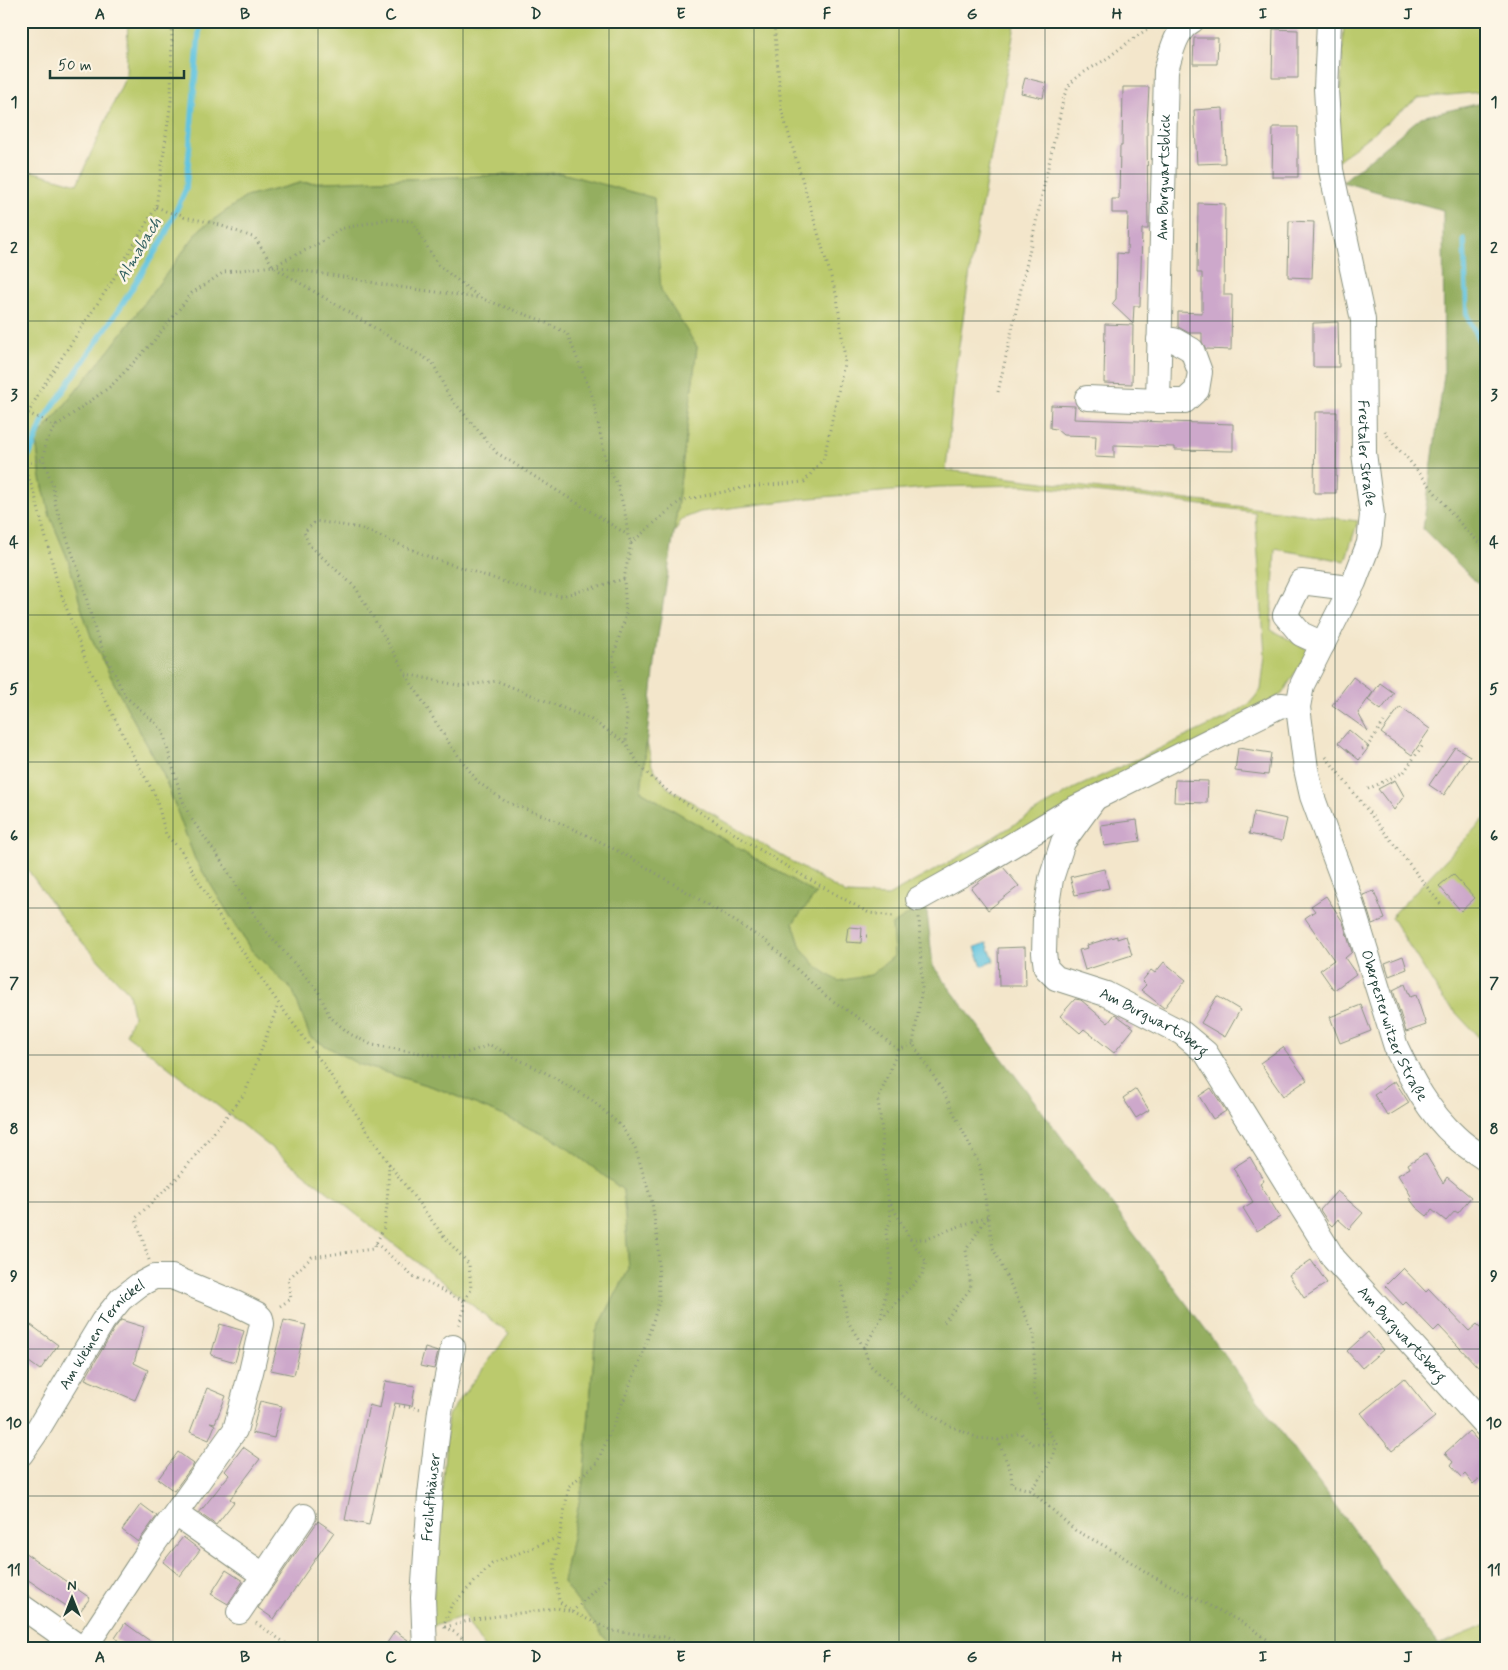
<svg xmlns="http://www.w3.org/2000/svg" width="1508" height="1670" font-family="Mynerve,sans-serif">
<style>
.green{fill:#bbca6d;stroke:#6d8450}
.forest{fill:#94ae60;stroke:#5a764a}
.water{fill:#62c4e0;stroke:#40808a}
.lines{fill:none;stroke-linecap:round;stroke-linejoin:round}
.stream{stroke:#62c4e0;stroke-width:5.5}
.building{fill:#cda8cb}
.minor-casing{stroke:#899280;stroke-width:26}
.path{stroke:#899280;stroke-width:3;stroke-dasharray:1 4;stroke-linecap:butt}
.minor{stroke:#fff;stroke-width:24}
.grid{fill:none;stroke:#1f3d34;stroke-width:1;stroke-opacity:0.55}
.labels{text-anchor:middle;stroke-width:5;stroke-linejoin:round;paint-order:stroke}
.street-label{font-size:15px;fill:#1f3d34;stroke:#fcf5e5}
.water-label{font-size:16px;font-style:italic;fill:#305f5f;stroke:#fcf5e5}
.neatline{fill:none;stroke:#1f3d34;stroke-width:2}
.grid-label{font-size:16px;text-anchor:middle;font-weight:bold;fill:#1f3d34}
</style>
<rect width="100%" height="100%" fill="#fcf5e5"/>
<filter id="ink" filterUnits="userSpaceOnUse"><feTurbulence type="fractalNoise" baseFrequency=".02" numOctaves="2"/><feDisplacementMap in="SourceGraphic" scale="10" xChannelSelector="R" yChannelSelector="G"/><feConvolveMatrix kernelMatrix="1 2 1 2 8 2 1 2 1" color-interpolation-filters="sRGB"/></filter>
<filter id="wash" filterUnits="userSpaceOnUse"><feTurbulence type="fractalNoise" baseFrequency=".0096" numOctaves="4" result="noise"/><feDisplacementMap in="SourceGraphic" scale="20" xChannelSelector="R" yChannelSelector="G"/><feGaussianBlur stdDeviation="1.12" result="paint"/><feColorMatrix in="noise" values="0 0 0 0 0 0 0 0 0 0 0 0 0 0 0 0 0 1.4 0 .05"/><feComposite in="paint" operator="in"/></filter>
<g filter="url(#wash)">
<rect width="100%" height="100%" fill="#f3e6cb"/>
<path class="green" d="M128 21H1003L1015 25 972 258 956 366 946 470 1358 521 1345 561 1275 549 1271 630 1309 650 1282 694 926 903 893 925 895 956 871 975 838 982 817 967 801 948 793 923 816 894 641 791 647 742 652 766 668 788 846 894 888 896 989 840 1073 789 1230 716 1249 704 1261 690 1265 655 1255 512 1133 496 1021 485 938 487 800 499 700 512 682 519 674 533 697 347 660 290 654 199 561 173 300 183 246 197 200 229 110 349 36 440 41 478 50 516 69 562 81 607 92 639 119 693 164 776 195 859 251 950 293 990 310 1037 358 1064 439 1089 497 1113 558 1141 623 1190 629 1269 596 1332 583 1483 563 1582 613 1649H485L464 1616 431 1627 448 1415 509 1334 126 1034 133 1016 129 993 69 928 21 860V182L27 170 77 184 126 76Z
M1344 21H1487V84L1482 92 1418 98 1337 161Z
M1487 816V1046L1443 999 1391 917Z
M1487 1625V1649H1436L1438 1645Z"/>
<path class="forest" d="M1487 99V593L1423 529 1444 375 1443 210 1342 182 1421 117 1485 102Z
M561 173 654 198 661 290 697 347 674 533 658 636 641 791 816 894 793 923 801 948 817 967 838 981 871 975 894 956 892 925 926 903 933 966 1209 1334 1438 1645 1436 1649H613L563 1582 583 1483 596 1332 629 1269 623 1190 558 1141 497 1113 439 1089 358 1064 310 1037 293 991 251 950 195 859 164 776 119 693 92 639 81 607 69 562 50 516 41 478 36 440 110 349 200 229 246 197 300 183Z"/>
<path class="water" d="M987 943 994 961 982 966 975 947Z"/>
<g class="lines">
<path class="stream" d="M1464 239 1467 316 1487 357
M21 462 30 454 43 421 121 306 163 239 186 189 200 21"/>
</g>
<g id="blocks">
<path class="building" d="M1273 29 1298 30V78H1272Z
M1194 38H1218L1217 64H1193Z
M1025 78 1046 83 1043 98 1021 93Z
M1123 87H1149L1147 124 1148 229H1142L1140 306H1134L1133 324 1112 304 1116 299 1117 253 1127 254 1128 213H1112V199H1119L1120 146H1122Z
M1223 108 1225 163 1197 164 1194 110Z
M1273 127H1298V177H1272Z
M1198 203 1225 204 1224 295H1232L1231 350 1206 349 1202 342V333H1189L1178 327V312L1202 313V273H1197Z
M1289 221 1314 222 1312 278 1288 277Z
M1338 322 1339 367H1313V323Z
M1105 324 1133 325 1132 384 1104 383Z
M1051 405 1075 406 1074 419 1233 424V451L1175 450V447L1114 445V458L1095 457 1096 436 1063 435 1056 429 1050 428Z
M1315 412H1337L1336 493H1314Z
M1353 677 1373 692 1358 713 1368 731 1332 705Z
M1380 683 1394 693 1381 710 1368 700Z
M1400 707 1430 729 1412 755 1381 733Z
M1349 730 1369 747 1359 760 1338 743Z
M1455 747 1470 756 1444 795 1429 785Z
M1238 748 1271 753 1268 775 1235 771Z
M1175 780 1208 781 1207 803 1174 802Z
M1395 780 1404 796 1394 810 1378 789Z
M1254 812 1287 819 1282 841 1249 834Z
M1137 820 1140 841 1104 846 1101 825Z
M1003 867 1019 886 988 910 971 888 985 877Z
M1104 869 1109 888 1075 895 1070 877Z
M1453 874 1475 898 1461 911 1439 886Z
M1374 891 1385 919 1372 924 1363 895Z
M1326 896 1343 922 1352 952 1345 958 1356 974 1334 990 1320 970 1334 960 1305 918 1315 911 1311 906Z
M848 927 862 928 861 943 846 942Z
M1117 936V939L1126 936 1132 955 1085 970 1079 950 1088 948 1087 945Z
M1025 947 1026 986H999L998 948Z
M1403 956 1407 969 1389 976 1385 963Z
M1164 962 1186 980 1164 1008 1141 990 1146 985 1142 981 1151 970 1155 973Z
M1405 984 1410 997 1416 995 1426 1025 1406 1032 1393 990Z
M1217 996 1240 1010 1225 1037 1201 1023Z
M1075 999 1081 1000 1108 1023 1115 1014 1134 1028 1114 1053 1084 1029 1080 1033 1060 1016Z
M1361 1005 1371 1031 1340 1043 1330 1017Z
M1283 1047 1307 1080 1283 1096 1260 1063Z
M1395 1081 1409 1103 1388 1116 1374 1095Z
M1211 1088 1226 1111 1213 1119 1199 1096Z
M1136 1089 1149 1110 1136 1118 1123 1098Z
M1425 1153 1443 1183 1447 1177 1471 1197 1458 1213 1455 1211 1446 1221 1432 1210 1427 1216 1416 1207 1409 1198 1411 1196 1398 1175 1410 1168 1408 1164Z
M1250 1157 1264 1181 1260 1184 1280 1217 1257 1231 1243 1208 1253 1202 1233 1168Z
M1337 1191 1363 1213 1349 1229 1338 1219 1332 1226 1328 1222 1320 1210Z
M1311 1260 1327 1283 1304 1298 1289 1275Z
M1403 1268 1426 1292 1429 1289 1469 1331 1477 1324 1487 1335V1359L1478 1367 1439 1326 1434 1331 1406 1302 1403 1305 1385 1286Z
M121 1320 144 1327 134 1363 148 1370 135 1400 85 1379 114 1329Z
M284 1320 306 1325 294 1375 271 1370Z
M220 1324 244 1331 235 1362 211 1355Z
M31 1325 58 1345 40 1370 21 1356V1338Z
M1368 1332 1383 1350 1362 1368 1347 1351Z
M425 1348 438 1352 434 1369 420 1366Z
M1404 1378 1435 1417 1392 1451 1361 1413Z
M385 1381 415 1386 412 1406 395 1403 369 1525 345 1520 369 1405 380 1408Z
M207 1388 226 1396 215 1423 210 1422 215 1425 209 1440 190 1432Z
M260 1401 282 1406 274 1438 252 1433Z
M1469 1431 1487 1451V1472L1473 1484 1465 1474 1462 1477 1451 1465 1453 1462 1445 1453Z
M243 1447 260 1459 230 1499 234 1502 216 1525 199 1513 229 1475 225 1471Z
M178 1452 194 1464 174 1491 158 1479Z
M141 1504 157 1516 138 1542 122 1530Z
M318 1521 334 1532 274 1619 258 1608Z
M183 1537 200 1550 180 1576 163 1562Z
M21 1550 90 1598 78 1614 21 1575Z
M226 1570 243 1581 228 1604 211 1594Z
M125 1623 143 1636 162 1649H130L115 1638Z
M395 1631 408 1640 402 1649H383Z"/>
</g>
</g>
<g filter="url(#ink)">
<use href="#blocks" fill-opacity="0" stroke="#899280" stroke-width="1"/>
<g class="lines">
<g class="minor-casing">
<g id="minor">
<path id="s1" d="M1329 21 1326 89 1331 170 1363 320 1364 453 1372 515 1369 543 1354 582 1302 685 1298 707 1306 769 1312 796 1349 896 1396 1047C1411 1079 1429 1113 1456 1137 1465 1146 1477 1153 1487 1160"/>
<path id="s2" d="M1087 398 1158 401 1166 71C1171 54 1175 30 1192 21"/>
<path d="M1158 401H1185L1197 390 1200 372 1192 350 1174 340H1159"/>
<path d="M1323 644 1301 634 1285 615 1301 582 1341 587 1350 590"/>
<path id="s3" d="M1095 798 1063 842 1051 879 1045 918 1044 953 1046 968 1056 978 1106 994 1182 1033 1206 1053 1334 1259 1487 1427"/>
<path d="M918 899 986 861 1069 811 1281 705 1298 707"/>
<path id="s4" d="M21 1454 35 1434 103 1321 121 1299 139 1285 154 1277H172L235 1303 257 1314 261 1318 262 1324 251 1372 235 1430 150 1549 84 1649"/>
<path d="M176 1514 263 1575"/>
<path d="M21 1606 82 1649"/>
<path d="M239 1612 304 1516"/>
<path id="s5" d="M425 1649 423 1598 430 1495 440 1411 453 1347"/>
</g>
</g>
<path class="path" d="M156 207C161 208 164 211 168 212 174 214 179 212 184 217L214 223 255 238 273 266 224 272 192 293 153 342 111 386 56 426 46 441 43 459 53 486 55 504 80 575 97 637 125 696 162 729 182 799 190 817 220 859 261 925 318 991 330 1017 350 1034 372 1045 451 1058 490 1045 548 1074 592 1100 621 1126 635 1147 652 1202 658 1244 659 1302 641 1359 597 1463 569 1486 554 1565 559 1601 572 1612
M273 266 350 278 385 285 480 298 538 319 567 333 593 398 606 462 618 486 625 513 628 535 631 543 624 579 626 615 613 657 627 714 626 743
M273 266 320 243 340 229 388 219 412 221 438 265 478 296
M275 268 433 363 449 396 497 453 628 535
M998 392 1064 96C1066 92 1068 86 1072 82 1084 70 1101 64 1114 53 1129 42 1143 30 1161 23
M28 413 56 426
M21 427 41 389 111 283 156 207 171 101 172 21
M1385 431C1392 446 1402 451 1412 464 1437 493 1457 525 1487 549
M21 465 43 459
M21 468 26 471 34 492 58 585 86 661 135 759 156 797 166 835 180 849 223 923 279 1004 326 1068 389 1164 387 1206 384 1228 373 1249 312 1257 288 1279 291 1299 277 1308
M631 543 680 501 747 487 804 482 824 458 845 359 837 297 781 108 774 21
M624 579 562 596 535 592 432 558 360 528 316 521 304 532 309 545 356 588 406 674 462 686 497 681 590 719 626 743 641 768 671 794 786 866 844 899 869 913 893 916
M406 675 451 746 478 782 506 802 545 816 597 840 631 858 733 920 767 942 827 997 866 1023 898 1050 878 1100 882 1132 883 1159 891 1219 886 1233 892 1272 887 1287 881 1318
M1362 749 1367 747 1384 722
M1326 757 1442 906
M1368 789 1404 772 1423 745
M861 936H870
M898 1050 913 1044
M389 1164 445 1238 469 1264 471 1290 464 1301
M891 1204 910 1239H927L946 1231 988 1216
M910 1239 926 1261 922 1275 881 1319 864 1348 869 1364 901 1394 920 1408 948 1425 978 1438 998 1440 1011 1472 1012 1485 1030 1490C1042 1476 1052 1463 1057 1444L1047 1429 1034 1394V1333L993 1248 980 1166 943 1091 913 1044 922 988 919 917
M376 1243 413 1276 464 1301V1310L458 1327
M149 1260 136 1218 179 1176 245 1093 278 1005
M841 1281 847 1320 864 1348
M944 1322 971 1288 966 1250 988 1216
M399 1406 422 1409
M998 1440 1021 1433 1032 1444H1057
M1030 1490 1075 1530 1114 1551 1152 1576 1249 1626 1280 1649
M572 1612 609 1576
M445 1622 451 1606 492 1564 559 1537
M256 1623 294 1649
M444 1627C456 1632 464 1638 471 1649
M445 1627 476 1619 557 1608 572 1612 613 1631 666 1637 688 1649"/>
<use href="#minor" class="minor"/>
</g>
</g>
<path class="grid" d="M173 21V1649M318 21V1649M463 21V1649M609 21V1649M754 21V1649M899 21V1649M1045 21V1649M1190 21V1649M1335 21V1649M21 174H1487M21 321H1487M21 468H1487M21 615H1487M21 762H1487M21 908H1487M21 1055H1487M21 1202H1487M21 1349H1487M21 1496H1487"/>
<g class="labels">
<g class="street-label">
<text dy="5" stroke="none"><textPath href="#s2" startOffset="295">Am Burgwartsblick</textPath></text>
<text dy="5" stroke="none"><textPath href="#s1" startOffset="436">Freitaler Straße</textPath></text>
<text dy="5" stroke="none"><textPath href="#s1" startOffset="1040">Oberpesterwitzer Straße</textPath></text>
<text dy="5" stroke="none"><textPath href="#s3" startOffset="305">Am Burgwartsberg</textPath></text>
<text dy="5" stroke="none"><textPath href="#s3" startOffset="710">Am Burgwartsberg</textPath></text>
<text dy="5" stroke="none"><textPath href="#s4" startOffset="145">Am kleinen Ternickel</textPath></text>
<text dy="5" stroke="none"><textPath href="#s5" startOffset="152">Freilufthäuser</textPath></text>
</g>
<g class="water-label">
<text transform="translate(138 249) rotate(-59)" y="6">Almabach</text>
</g>
</g>
<rect width="1508" height="1670" fill="none" stroke="#fcf5e5" stroke-width="55"/>
<g transform="translate(72 1598)" stroke="#fcf5e5" stroke-width="4" paint-order="stroke">
<path d="M0-4L9 19L0 12L-9 19Z" fill="#1f3d34"/>
<text y="-8" font-size="14" font-weight="bold" text-anchor="middle" fill="#1f3d34">N</text>
</g>
<path d="M50 70v8h134v-8" fill="none" stroke="#1f3d34" stroke-width="2.5"/>
<text x="58" y="70" font-size="15" fill="#1f3d34" stroke="#fcf5e5" stroke-width="4" paint-order="stroke">50 m</text>
<rect x="28" y="28" width="1452" height="1614" class="neatline"/>
<g class="grid-label">
<text x="100" y="19">A</text>
<text x="245" y="19">B</text>
<text x="391" y="19">C</text>
<text x="536" y="19">D</text>
<text x="681" y="19">E</text>
<text x="827" y="19">F</text>
<text x="972" y="19">G</text>
<text x="1117" y="19">H</text>
<text x="1263" y="19">I</text>
<text x="1408" y="19">J</text>
<text x="14" y="107">1</text>
<text x="1494" y="107">1</text>
<text x="14" y="253">2</text>
<text x="1494" y="253">2</text>
<text x="14" y="400">3</text>
<text x="1494" y="400">3</text>
<text x="14" y="547">4</text>
<text x="1494" y="547">4</text>
<text x="14" y="694">5</text>
<text x="1494" y="694">5</text>
<text x="14" y="841">6</text>
<text x="1494" y="841">6</text>
<text x="14" y="988">7</text>
<text x="1494" y="988">7</text>
<text x="14" y="1134">8</text>
<text x="1494" y="1134">8</text>
<text x="14" y="1281">9</text>
<text x="1494" y="1281">9</text>
<text x="14" y="1428">10</text>
<text x="1494" y="1428">10</text>
<text x="14" y="1575">11</text>
<text x="1494" y="1575">11</text>
<text x="100" y="1662">A</text>
<text x="245" y="1662">B</text>
<text x="391" y="1662">C</text>
<text x="536" y="1662">D</text>
<text x="681" y="1662">E</text>
<text x="827" y="1662">F</text>
<text x="972" y="1662">G</text>
<text x="1117" y="1662">H</text>
<text x="1263" y="1662">I</text>
<text x="1408" y="1662">J</text>
</g>
</svg>
